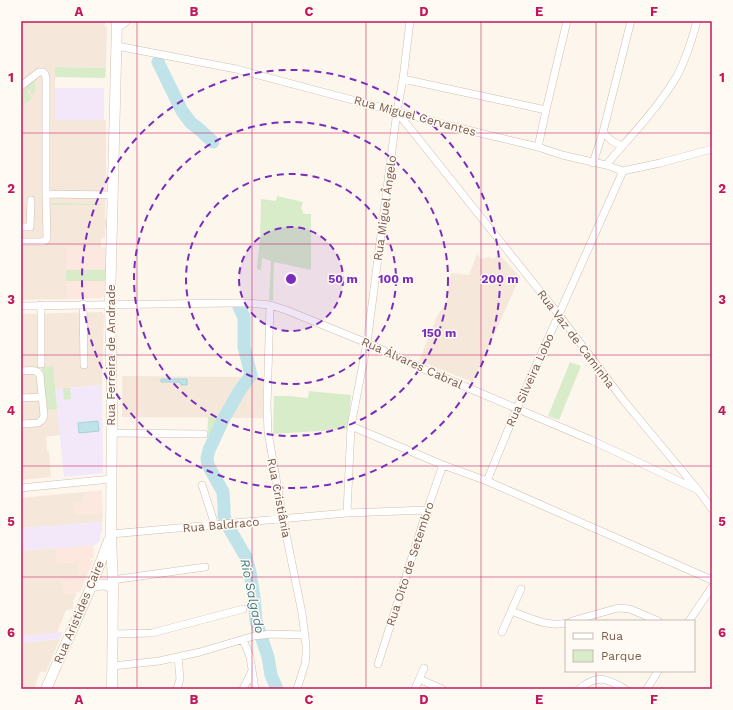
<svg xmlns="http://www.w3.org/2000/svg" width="733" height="710" font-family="'Work Sans',sans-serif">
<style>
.residential{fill:#f5e8da}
.commercial{fill:#fde8e0}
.education{fill:#f3e8fa}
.green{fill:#d8ecc9}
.water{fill:#bfe3e8;stroke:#a5d3da}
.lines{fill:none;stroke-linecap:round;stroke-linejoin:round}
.river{stroke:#bfe3e8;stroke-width:13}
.street-casing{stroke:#d1beb0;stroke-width:8}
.secondary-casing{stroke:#d6c0b0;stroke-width:11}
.street{stroke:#fff;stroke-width:7}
.secondary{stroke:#fff;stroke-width:10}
.grid{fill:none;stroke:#c2185b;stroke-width:1;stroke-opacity:0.55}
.ring{fill:none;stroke:#7b2cbf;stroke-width:2;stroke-dasharray:7 5}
.labels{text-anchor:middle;stroke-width:3;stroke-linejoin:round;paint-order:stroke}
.street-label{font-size:12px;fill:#7a5c4d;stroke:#fffaf3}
.water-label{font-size:13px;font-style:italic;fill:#437c86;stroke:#fffaf3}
.centre{fill:#7b2cbf;stroke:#fffaf3;stroke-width:2}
.ring-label{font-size:12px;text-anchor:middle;font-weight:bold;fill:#7b2cbf;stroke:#fffaf3;stroke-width:3;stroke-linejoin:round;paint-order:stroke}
.neatline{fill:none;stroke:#c2185b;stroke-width:1.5}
.grid-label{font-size:13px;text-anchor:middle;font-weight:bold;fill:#c2185b}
</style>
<rect width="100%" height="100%" fill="#fdf6ec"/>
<path class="residential" d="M21 21H106L104 26H107L106 68 55 67V119L106 120V178L105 219H108V228H105V238L101 239V247H66L67 299 21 300Z
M477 254 481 259 488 257 493 259 500 255 520 277 473 382 419 361 437 316 446 303 451 273 469 275Z
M102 312 104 315V319L102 385 55 389 60 435 46 437 47 451H49L51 477 21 480V314Z
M122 376 263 377V418L122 417Z
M83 492V502L74 514 103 513 102 522 21 528V498Z
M56 548V563L78 562V574L88 573 86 578 63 582 64 594 77 593 73 601V609L66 610 57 633 21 636V551Z
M21 639 22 643 60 639 46 672H40L34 689H21Z"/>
<path class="commercial" d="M66 247H109V270H66Z
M66 281H108V285H105V295L101 298 67 299Z
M102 490 103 513 74 514 73 502H83V492Z
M93 545 94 558H90V561L94 560 88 573 78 574V562L56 563V548Z
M86 578 80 592 64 594 62 581Z"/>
<path class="education" d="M55 88H104V120H55Z
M102 385 103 473 64 477 55 389Z
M102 522V529L99 542 95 545 21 551V528Z
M63 632 60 639 21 643V636Z"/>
<path class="green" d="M55 67 106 68 105 78 55 77Z
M36 78 34 94 32 95 30 93 32 91 30 89 27 91 32 98 23 106 21 104V92L29 84 28 82Z
M277 196 303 202 301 209 303 211V214H311V270L274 262 273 301 269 300 271 261 262 258 261 270H259L257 268 260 238 261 199 276 201Z
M52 203 101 204V205H52Z
M66 270H108V281H66Z
M570 362 581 366 559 420 548 416Z
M53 366 57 409 46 410 42 367Z
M63 388H70L71 399 64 400Z
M309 391 351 395 348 429 273 434 274 396H288L308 398Z
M208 417 227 418 224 424 220 439 217 440C213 450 206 459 213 469H215L220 482 225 489H224L225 494 226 509H227L228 518H224C223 511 223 505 221 498L222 497 221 491H219L209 470H204L205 450H207Z"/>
<path class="water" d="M161 379H187V385H181L180 382H161Z
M98 421 99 431 79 433 78 423Z"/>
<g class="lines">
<path class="river" d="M158 62 182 111 191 123 199 129 213 142
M239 307 244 317V347L251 375 240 390 224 418 209 450 207 458 208 465 223 492 224 506V516L229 528 246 557 250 572 254 597 256 621 268 657 271 675 277 689"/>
<g class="street-casing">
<path id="street" d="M117 29 127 21
M117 46 236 69 451 126 538 147 562 155 606 165 623 171 660 163 712 149
M403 79 546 110
M21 86 39 72H43L45 74 46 78V194L113 195
M397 112 559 315 624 401 698 490 712 509
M603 132 612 141 622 146
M538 147 546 110 567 21
M593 163 603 132 631 21
M606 165C630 137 658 108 677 76 686 59 692 40 697 21
M21 227H30L31 200
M21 242H42L46 240 47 239 46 194
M83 304 84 365
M41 305V364
M270 305 267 406 268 432 283 519 302 613 306 645V655L305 664 297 689
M21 306 231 303H248L270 305 286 310 367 343 426 370 591 440 698 490
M21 371C28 371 36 368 40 375L44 416 42 420 38 423 21 424
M21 398 42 397
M351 426 443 465 487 481 712 580
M112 433 204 434
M487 481 517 408 623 171
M202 485 213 519 214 525
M21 488 111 479
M347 513 351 426 367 343 397 111 403 79 410 21
M111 534 347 513 427 510
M112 580 205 567
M511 611C528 617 548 628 566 623
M572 621 618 608 630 609 658 621
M689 621 712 587
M502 632 521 589
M113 634 152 633 243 609
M243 639 250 657 255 689
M378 664 427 510 443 465
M113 666 159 661 200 652 254 636 272 634 305 635
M419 679 442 689
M177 689 180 679 178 657
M243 689 252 671
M415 689 424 668
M579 689C597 674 606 678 625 689
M647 689 658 671"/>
</g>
<g class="secondary-casing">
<path id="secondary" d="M91 587C100 584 105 583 113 588
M46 689 91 587 109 540
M112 689 113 588 111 534 112 408 110 304 117 21"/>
</g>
<use href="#street" class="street"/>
<use href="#secondary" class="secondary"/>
</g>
<path class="grid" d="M137 21V689M252 21V689M366 21V689M481 21V689M596 21V621M21 133H712M21 244H712M21 355H712M21 466H712M21 577H712M596 671V689"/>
<circle cx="291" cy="279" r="52" fill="#7b2cbf" fill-opacity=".12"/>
<g class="ring">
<circle cx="291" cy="279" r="52"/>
<circle cx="291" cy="279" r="105"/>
<circle cx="291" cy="279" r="157"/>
<circle cx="291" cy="279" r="209"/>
</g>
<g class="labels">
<g class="street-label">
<text transform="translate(415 116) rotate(15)" y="4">Rua Miguel Cervantes</text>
<text transform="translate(385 208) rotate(-82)" y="4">Rua Miguel Ângelo</text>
<text transform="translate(576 339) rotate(53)" y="4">Rua Vaz de Caminha</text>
<text transform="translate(111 355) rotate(-90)" y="4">Rua Ferreira de Andrade</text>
<text transform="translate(412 363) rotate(24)" y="4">Rua Álvares Cabral</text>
<text transform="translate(530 380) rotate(-66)" y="4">Rua Silveira Lobo</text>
<text transform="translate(279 498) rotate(79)" y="4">Rua Cristiânia</text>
<text transform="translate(221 525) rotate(-5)" y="4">Rua Baldraco</text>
<text transform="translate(410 564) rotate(-72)" y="4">Rua Oito de Setembro</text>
<text transform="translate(79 612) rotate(-67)" y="4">Rua Aristides Caire</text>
</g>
<g class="water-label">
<text transform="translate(253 596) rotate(78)" y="5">Rio Salgado</text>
</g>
</g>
<circle cx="291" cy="279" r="6" class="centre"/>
<g class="ring-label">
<text x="343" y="283">50 m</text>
<text x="396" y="283">100 m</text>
<text x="500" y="283">200 m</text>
<text x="439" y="337">150 m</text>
</g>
<rect width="733" height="710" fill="none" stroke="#fffaf3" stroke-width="44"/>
<rect x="565" y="620" width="130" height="52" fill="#fffaf3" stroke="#cabbb1"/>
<rect x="573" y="633" width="20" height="6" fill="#ffffff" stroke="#cabbb1"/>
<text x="601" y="640" font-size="12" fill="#7a5c4d">Rua</text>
<rect x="573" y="650" width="20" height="12" fill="#d8ecc9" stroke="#cabbb1"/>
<text x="601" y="660" font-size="12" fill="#7a5c4d">Parque</text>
<rect x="22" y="22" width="689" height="666" class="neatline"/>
<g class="grid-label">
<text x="79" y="16">A</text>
<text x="194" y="16">B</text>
<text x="309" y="16">C</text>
<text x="424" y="16">D</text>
<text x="539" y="16">E</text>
<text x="654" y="16">F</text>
<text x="11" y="82">1</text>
<text x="722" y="82">1</text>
<text x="11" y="193">2</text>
<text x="722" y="193">2</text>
<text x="11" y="304">3</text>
<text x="722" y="304">3</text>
<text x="11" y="415">4</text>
<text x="722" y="415">4</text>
<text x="11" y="526">5</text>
<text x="722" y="526">5</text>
<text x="11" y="637">6</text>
<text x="722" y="637">6</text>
<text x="79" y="704">A</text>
<text x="194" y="704">B</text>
<text x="309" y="704">C</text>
<text x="424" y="704">D</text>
<text x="539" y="704">E</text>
<text x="654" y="704">F</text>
</g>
</svg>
